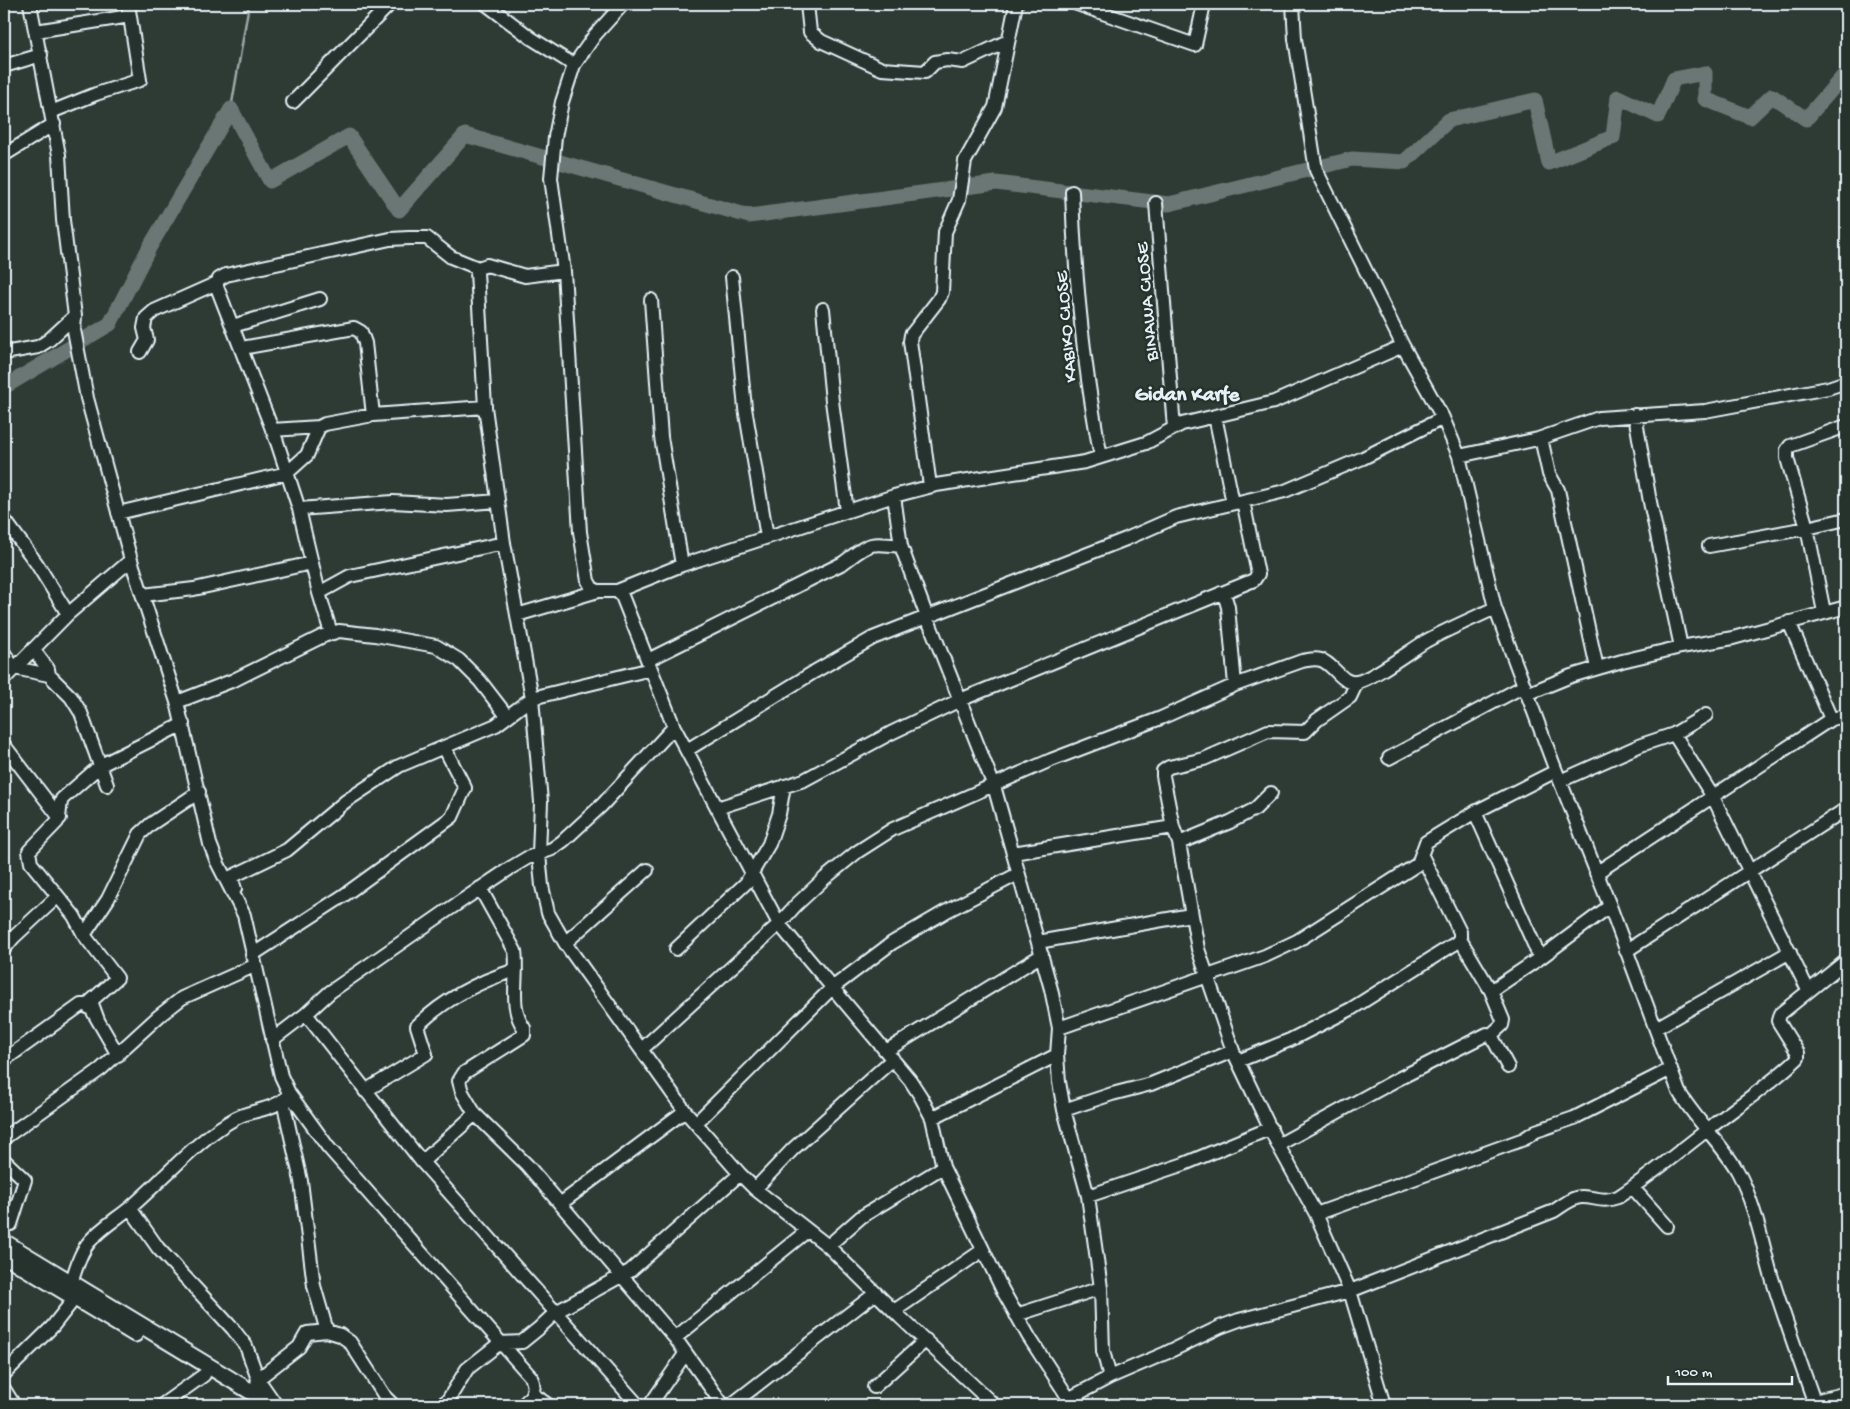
<svg xmlns="http://www.w3.org/2000/svg" width="1850" height="1409" font-family="'Gochi Hand',sans-serif">
<style>
.lines{fill:none;stroke-linecap:round;stroke-linejoin:round}
.stream{stroke:#9da8a9;stroke-width:2.5}
.river{stroke:#6b7775;stroke-width:15}
.minor-casing{stroke:#e8f1f8;stroke-width:16}
.major-casing{stroke:#e8f1f8;stroke-width:19}
.highway-casing{stroke:#e8f1f8;stroke-width:21}
.minor{stroke:#26332d;stroke-width:12}
.major{stroke:#26332d;stroke-width:15}
.highway{stroke:#26332d;stroke-width:18}
.labels{text-anchor:middle;stroke-width:5;stroke-linejoin:round;paint-order:stroke}
.street-label{font-size:19px;fill:#e8f1f8;stroke:#26332d}
.quarter-label{font-size:21px;font-weight:bold;fill:#e8f1f8;stroke:#26332d}
</style>
<rect width="100%" height="100%" fill="#2e3b35"/>
<filter id="ink" filterUnits="userSpaceOnUse"><feTurbulence type="fractalNoise" baseFrequency=".02" numOctaves="2"/><feDisplacementMap in="SourceGraphic" scale="10" xChannelSelector="R" yChannelSelector="G"/><feConvolveMatrix kernelMatrix="1 2 1 2 8 2 1 2 1" color-interpolation-filters="sRGB"/></filter>
<g filter="url(#ink)">
<g class="lines">
<path class="stream" d="M231 109 249 4"/>
<path class="river" d="M4 387 110 324 149 248 231 109 270 181 349 136 399 210 465 135 749 216 996 183 1169 204 1352 159 1404 162 1449 120 1535 100 1549 163 1613 137 1618 97 1658 116 1674 79 1705 73V99L1750 117 1772 96 1806 119 1846 73"/>
<g class="minor-casing">
<path id="minor" d="M30 4 59 155 63 220 75 316 74 330 87 398 131 560 177 702 210 844 217 862 244 915 281 1076 289 1093 328 1147 531 1377C537 1390 532 1396 523 1405
M486 4 531 38 574 65
M623 4 595 35 574 65 562 102 555 137 551 178 564 271 580 532 588 581 592 588 598 591H617L622 596 674 727 779 924 910 1080 921 1097 932 1118 943 1167 1003 1291 1029 1337 1073 1405
M807 4 810 32 821 41 882 69 925 72 935 62 947 60 963 62 1008 41
M1077 4 1195 45 1204 4
M1293 4 1295 39 1316 170 1403 346 1443 418 1459 456 1495 608 1556 771 1610 906 1679 1092C1696 1121 1722 1143 1738 1172 1755 1204 1762 1243 1772 1278 1785 1320 1800 1362 1815 1404
M36 31 130 16
M4 66 41 55
M293 102 390 4
M51 112 96 94 140 80 128 4
M4 155 54 124
M1072 192C1075 281 1084 370 1101 457
M1156 203 1174 428
M478 268 477 272 485 407 504 543 532 698 541 802 539 854 542 886 548 913 565 943 685 1111 740 1174 755 1189 828 1246 900 1317 994 1405
M732 277 745 408 767 537
M217 283V287L277 442 299 509 319 593 331 633
M651 300 661 437 682 565
M823 309 832 401 847 511
M233 326 320 299
M242 348 354 328 361 332 365 343 373 415
M140 352 147 340 144 328 146 318 154 311 217 283 219 279 226 275 390 239 409 238H427L451 257 478 268 487 265 525 276 564 271
M4 353 38 347 49 340 75 316
M1635 415 1650 502 1681 647
M1215 416 1233 503
M272 430 319 427
M1541 438 1549 474 1558 490 1597 668
M1459 456 1538 439 1599 418 1705 411 1828 388 1846 382
M930 486 910 341 911 335 939 299 942 292 945 232 959 200 965 161 995 107 1016 4
M894 496 901 546 927 617 994 786 1051 989 1059 1028 1057 1055 1059 1082 1064 1110 1088 1196 1101 1288 1103 1351 1110 1377
M299 509 393 502 447 505 498 501
M118 513 287 473 307 455 319 427 325 424 373 415 485 407
M4 519 37 564 68 614
M1709 546 1807 528 1846 519
M617 591 682 565 894 496 936 485 1085 462 1146 443 1182 424 1274 402 1403 346
M319 593 350 576 504 543
M1221 593 1226 600 1228 607 1235 685
M143 595 194 589 312 563
M1824 612 1807 528 1787 458V450L1790 446 1846 426
M517 615 598 591
M1789 622 1831 719
M33 649 48 669 49 675 71 697 81 713 107 785
M4 653 14 668 49 675
M648 660 843 563C870 543 867 542 901 546
M4 679 68 614 131 560
M1357 682 1350 697 1317 720 1305 732 1268 731 1204 759 1169 767 1163 771V776L1173 827 1179 843 1198 949 1233 1051 1278 1145 1316 1214 1350 1291 1384 1405
M1527 694 1571 676 1622 661 1681 647 1733 638 1846 607
M177 702 234 680 323 636 339 631 375 635 436 646 459 660 480 681 507 716
M1674 734 1713 797 1808 990
M4 745 60 818
M687 750 814 672 873 638 1126 539 1176 517 1285 491 1363 458 1443 418
M1389 758 1524 686
M1560 781 1641 745 1674 734 1706 715
M717 808 804 780 891 733 960 700 1254 580 1258 574 1243 501
M1475 812 1540 958
M1179 843 1230 822 1255 809 1271 793
M1013 853 1173 827
M1596 873 1831 719 1846 716
M480 888 515 951C519 975 508 1007 524 1028V1035L464 1073 459 1081 462 1092 475 1114 527 1165 621 1275 675 1338 723 1405
M235 889 231 877 287 850 346 801 399 766 496 725 532 698 651 669
M84 935 108 899 140 834 151 824 199 792
M1038 942 1191 915
M565 943 647 870
M4 949 14 937 57 897
M676 949 746 883 769 844 779 814 784 786
M1626 951 1846 809
M252 955 343 896 452 817 465 788 444 747
M1491 991 1540 958 1610 906
M306 1014 422 1162 638 1405
M98 1020 91 1001 117 978 84 935 74 916 31 863 29 851 57 822C61 815 59 806 62 799L101 765 183 724
M1059 1028 1265 956 1297 941 1418 864 1426 842 1475 812 1556 771
M1656 1028 1790 952
M1491 1035 1508 1067
M272 1040 306 1014 330 992 448 910 512 867 527 858 552 849 563 841 602 805 674 727
M642 1049 779 924 796 905 825 878 857 852 893 829 1051 760 1161 718 1235 685 1302 661C1309 660 1314 658 1321 660 1334 664 1341 684 1356 682 1370 681 1411 650 1426 641 1448 629 1472 619 1495 608
M886 1051 1042 955
M4 1060 81 1005H86L92 1010 118 1055
M1238 1061 1290 1040 1351 1009 1456 943 1460 939
M365 1091 426 1054 417 1026C444 1000 479 981 516 970
M1064 1110 1112 1094 1151 1084 1233 1051
M932 1118 1057 1055
M696 1123 832 988 892 943 945 912 1018 874
M4 1138 101 1069 159 1016 182 998 254 966
M1278 1145 1398 1079 1487 1034 1491 1035 1502 1025 1503 1020 1491 991 1460 939V932L1422 856
M4 1160 25 1180 11 1224 4 1223
M422 1162 475 1114
M1633 1188 1667 1226
M755 1189 793 1149 893 1059
M1088 1196 1184 1164 1271 1128
M560 1204 685 1111
M130 1208 158 1248 233 1329 246 1346 258 1379 276 1405
M1316 1214 1524 1139 1536 1131 1574 1118 1671 1069
M828 1246 861 1217 943 1167
M71 1283C76 1269 80 1252 90 1241 101 1228 118 1218 131 1207 165 1178 197 1139 236 1118 253 1109 275 1111 288 1095
M894 1311 983 1250
M1016 1315 1101 1288
M327 1331 340 1335 350 1342 386 1398 393 1405
M675 1338 807 1231
M4 1374 52 1327 75 1298
M874 1387 926 1340
M4 1389 14 1405
M533 1394 548 1405
M255 1395 258 1379 299 1347 307 1333 327 1331 314 1286 301 1181 283 1101
M1068 1399 1110 1377 1166 1353 1220 1327 1239 1320 1350 1291 1554 1211C1562 1206 1572 1197 1582 1197 1597 1197 1601 1203 1618 1197 1649 1177 1677 1153 1707 1130 1737 1106 1770 1085 1798 1058V1053L1778 1021 1780 1014 1846 961
M162 1405 204 1375
M441 1405 448 1400 467 1369 500 1343 522 1342 538 1329 556 1312 630 1271 740 1174
M650 1405 685 1354
M731 1405 876 1293"/>
</g>
<g class="major-casing">
<path id="major" d="M4 1242 273 1405
M4 1255 135 1334"/>
</g>
<g class="highway-casing">
<path id="highway" d="M1811 1405 1846 1396"/>
</g>
<use href="#minor" class="minor"/>
<use href="#major" class="major"/>
<use href="#highway" class="highway"/>
</g>
</g>
<g class="labels">
<g class="street-label">
<text transform="translate(1145 302) rotate(-95)" y="7">BINAWA CLOSE</text>
<text transform="translate(1064 327) rotate(-95)" y="7">KABIKO CLOSE</text>
</g>
<g class="quarter-label">
<text x="1187" y="400">Gidan Karfe</text>
</g>
</g>
<rect width="1850" height="1409" fill="none" stroke="#26332d" stroke-width="20"/>
<rect x="10" y="10" width="1830" height="1389" fill="none" stroke="#e8f1f8" stroke-width="2" filter="url(#ink)"/>
<path d="M1668 1376v8h124v-8" fill="none" stroke="#e8f1f8" stroke-width="2.5"/>
<text x="1675" y="1376" font-size="15" fill="#e8f1f8" stroke="#26332d" stroke-width="4" paint-order="stroke">100 m</text>
</svg>
